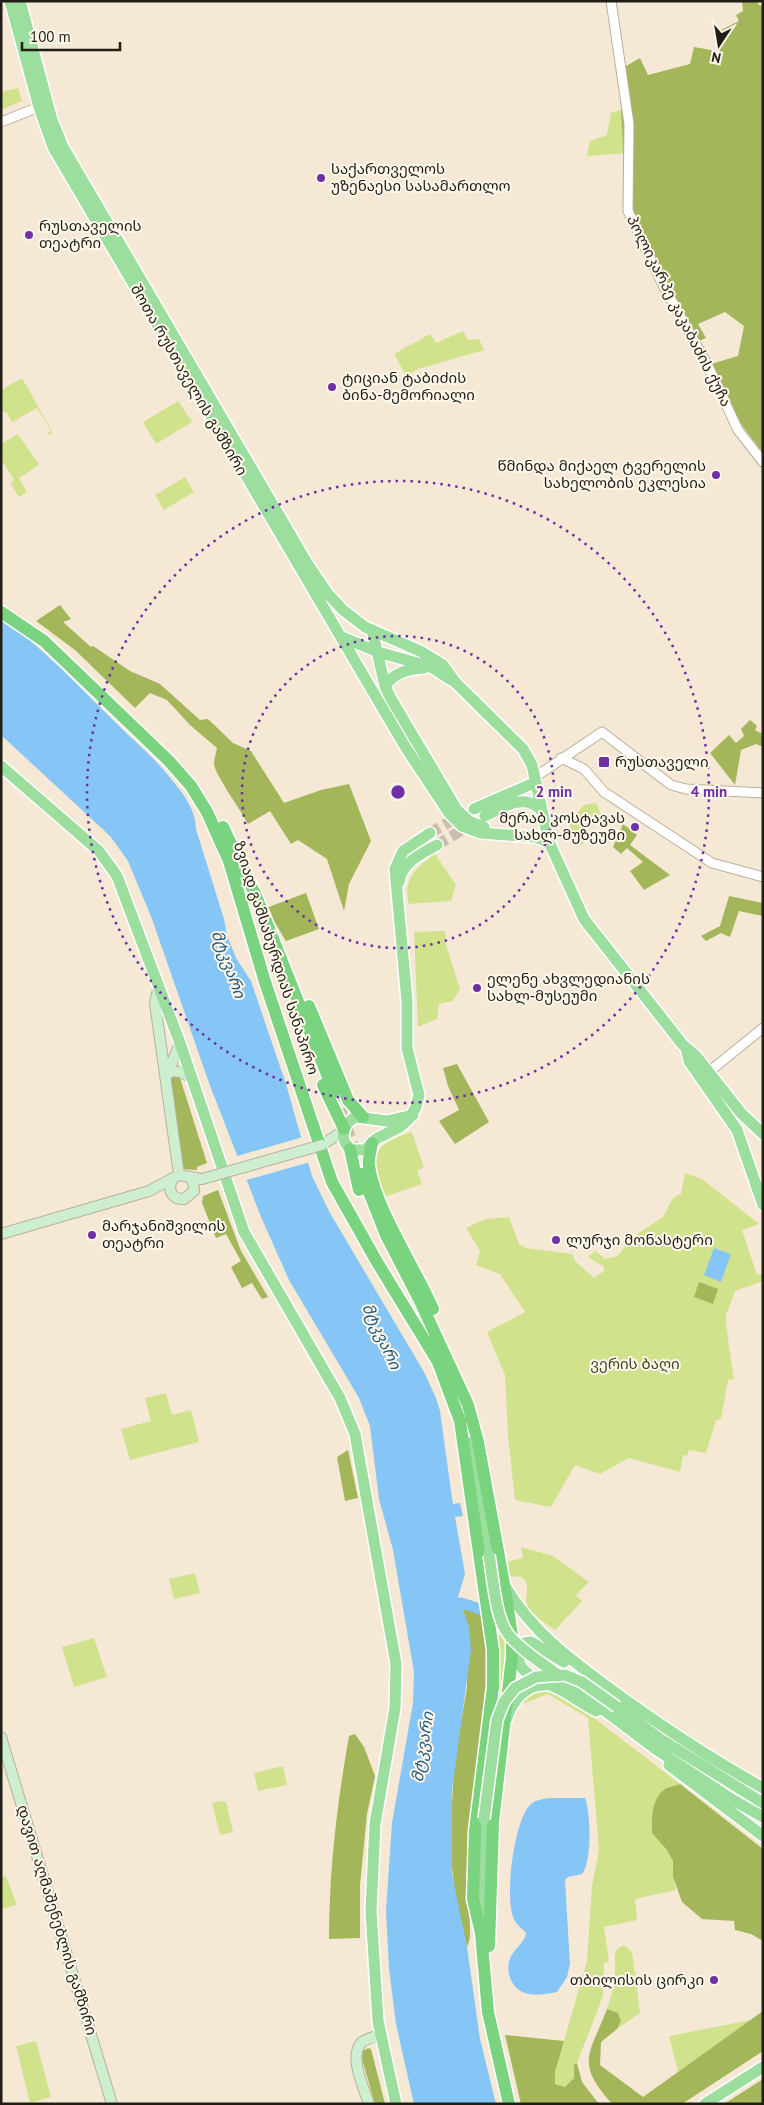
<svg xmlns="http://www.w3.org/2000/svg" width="764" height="2105" font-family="'PT Sans','Noto Sans Georgian',sans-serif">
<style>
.green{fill:#d0e38c}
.forest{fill:#a3b65a}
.water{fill:#86c6f7}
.pier{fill:#f5e9d5}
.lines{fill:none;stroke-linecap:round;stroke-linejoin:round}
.river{stroke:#86c6f7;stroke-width:11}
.primary-tunnel{stroke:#cbc0af;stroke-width:11;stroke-dasharray:11 5.5;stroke-linecap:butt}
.trunk-tunnel{stroke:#cbc0af;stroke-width:12;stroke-dasharray:12 6;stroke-linecap:butt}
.tertiary-casing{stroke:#baaf9c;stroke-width:11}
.secondary-casing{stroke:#baaf9c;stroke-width:12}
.primary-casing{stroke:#fff;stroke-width:14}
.trunk-casing{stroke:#fff;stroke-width:15}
.tertiary{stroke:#fff;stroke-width:9}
.secondary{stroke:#cdeecf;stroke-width:10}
.primary{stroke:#9bde9e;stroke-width:11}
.trunk{stroke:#7ad37e;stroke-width:12}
.secondary-bridge-casing{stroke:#baaf9c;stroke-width:12;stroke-linecap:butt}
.primary-bridge-casing{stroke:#fff;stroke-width:14;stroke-linecap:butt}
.secondary-bridge{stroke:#cdeecf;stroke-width:10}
.primary-bridge{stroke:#9bde9e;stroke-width:11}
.ring{fill:none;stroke:#6f30a6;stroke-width:2.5;stroke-dasharray:2.5 5}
.poi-dot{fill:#6f30a6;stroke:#fef7eb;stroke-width:2}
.labels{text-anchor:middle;stroke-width:4;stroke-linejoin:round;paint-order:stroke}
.poi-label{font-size:15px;fill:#221e16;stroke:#fef7eb;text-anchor:start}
.street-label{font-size:15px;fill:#221e16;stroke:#fef7eb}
.park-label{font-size:15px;fill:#3d451e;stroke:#fef7eb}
.water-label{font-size:16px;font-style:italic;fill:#1e5982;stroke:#fef7eb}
.centre{fill:#6f30a6;stroke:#fef7eb;stroke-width:2.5}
.ring-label{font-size:15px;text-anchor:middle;font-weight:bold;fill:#6f30a6;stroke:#fef7eb;stroke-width:4;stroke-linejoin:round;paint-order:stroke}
</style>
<rect width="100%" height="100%" fill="#f5e9d5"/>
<path class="green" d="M18 88 22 101 1 110V92Z
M624 110 627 153 587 156 590 141 607 135 611 112Z
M463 331 468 340 479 339 484 350 418 369 406 376 394 354 430 334 436 343Z
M22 378 53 433 48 435 47 434 51 431 37 408 12 422 7 413 1 411V390Z
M178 401 192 422 156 444 143 422Z
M18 434 39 465 19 478 27 492 19 497 10 483 14 480 1 459V444Z
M185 477 194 492 164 510 155 495Z
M596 803 601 814C584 816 579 828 584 843L577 846 569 822 584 805Z
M435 854 456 885 451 901 409 904C402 880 417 866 435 854Z
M445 931 446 945 460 989 453 1001 439 1004 437 1019 418 1027 414 932Z
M412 1132 424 1168 417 1170 422 1184 384 1197C372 1157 368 1146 412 1132Z
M685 1173 702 1179 759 1224 742 1230 757 1275 763 1274V1281L735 1291 726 1315V1325L734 1379 728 1380 721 1419 716 1420 706 1453 689 1450 687 1456 683 1455 680 1472 629 1458 600 1474 575 1465 551 1507 515 1500 508 1436 505 1375 487 1332 525 1312 500 1274 476 1265 480 1251 466 1228 485 1219 509 1217 519 1244 526 1248 572 1254 576 1262 594 1278 604 1271V1267L588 1257 595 1251 605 1259 618 1256 631 1238 663 1217 673 1198 681 1194Z
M166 1393 172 1415 191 1410 199 1442 130 1460 121 1429 151 1421 145 1398Z
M521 1547 553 1556 589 1582 576 1595 582 1601 555 1630C547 1624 525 1611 526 1600 527 1591 528 1590 526 1581L521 1577 510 1576 507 1562 523 1558Z
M195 1573 200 1593 174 1599 169 1579Z
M497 1635H503L507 1642 504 1692 496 1703 499 1664Z
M94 1638 107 1677 74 1687 62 1647Z
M542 1690 555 1692 573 1702 680 1784 664 1790 652 1833C659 1841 671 1851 673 1862 675 1872 673 1880 676 1890L635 1899 637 1920 604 1927 609 1961 604 1964 603 1996 577 2063 574 2065V2078L565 2087 555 2084V2072L587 1961 592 1886 599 1850 588 1718 548 1694 522 1704 533 1692Z
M283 1766 287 1785 258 1791 254 1773Z
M222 1801 226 1802 233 1832 220 1835 212 1803Z
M6 1876 17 1905 1 1909V1877Z
M624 1945 632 1952 640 2013 617 2029 621 2021 618 2013 607 2009 615 1982V1953L618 1948Z
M751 2020 678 2072 669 2036Z
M36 2041 51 2097 30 2103 16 2046Z"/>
<path class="forest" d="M742 1H757L759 5 763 6V453L741 424 711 364 738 356 744 326 725 312 698 324 706 338 699 341 682 309 660 285 626 208 619 70 640 58 648 75 690 64 694 47 717 51 721 30 739 21 736 15 743 11Z
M60 605 71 619 63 622 91 647 93 646 130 671 160 684 200 720 208 719 233 743 251 751 284 803 321 790 349 784 371 841 349 884 344 911 327 859 298 840 291 844 270 811 248 824C242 812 214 773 214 764 214 759 216 753 217 748L190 725 167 700 150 693 135 708 75 650 36 621Z
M750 720 757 726 755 730 763 734V747L756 744 741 750 735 785 710 753 729 735 736 743 744 736 741 729Z
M623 824 637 835 630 845 670 875 644 890 630 871 643 862 627 848 621 854 613 847Z
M306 893 319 929 286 941 266 908Z
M729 896 763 903V916L739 911 730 937 721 933 706 941 701 936 720 926Z
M457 1064 489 1122 455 1144 439 1121 459 1110 448 1086 443 1068Z
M172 1075H177L180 1078 207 1163 197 1167V1170L180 1169 168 1077Z
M218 1190 241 1251 268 1297 262 1299 252 1283 242 1288 231 1267 241 1261 226 1234 216 1238 202 1203 203 1196Z
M699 1282 718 1289 713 1304 694 1297Z
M348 1450 358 1498 345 1501 337 1457Z
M462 1608 483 1614 487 1646V1672C479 1746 470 1820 468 1894 467 1910 474 1933 467 1947L455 1897 450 1846 454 1764 467 1687 465 1616Z
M355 1734 364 1747 375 1776 367 1814 360 1885V1938L329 1939C329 1871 337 1804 349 1736Z
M680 1784 763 1849V1941L751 1934 735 1930 734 1921 702 1919 682 1902 673 1877V1861L667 1850 652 1833C652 1820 651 1799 664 1790 667 1787 675 1786 680 1784Z
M607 2009 618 2013 621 2021 617 2029 601 2042 600 2065 643 2097 763 2011V2051L682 2104H612C575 2062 589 2056 607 2009Z
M505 2035 564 2041 555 2072V2084L565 2087 574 2078V2065L577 2063 582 2082 599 2104H521Z
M368 2048 371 2049 385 2104H375L362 2059 363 2051Z
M763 2079V2104H724Z"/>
<path class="water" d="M1 618C44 648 80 688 117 724 135 742 156 759 171 779 183 793 196 810 196 829L224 919 227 935 236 958 251 981 286 1084 312 1176 330 1213 424 1372 436 1398 440 1411 452 1498 453 1504 460 1503 463 1516 455 1517 465 1574 458 1597 469 1627 471 1650 452 1790V1874L467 1947 480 2039 496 2104H414L396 2024 389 1969 386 1911 392 1823 413 1703 414 1672 393 1550 379 1499 370 1426 359 1398 289 1280 261 1217 209 1083 152 919 128 861 110 836 1 735Z
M714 1248 731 1254 721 1282 704 1275Z
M550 1798H585C591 1813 592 1863 582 1874L568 1877 565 1880 570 1964 567 1977 557 1992C541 1995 521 1999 512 1982 508 1975 507 1966 510 1959 513 1949 525 1943 526 1933 522 1928 516 1925 514 1919 504 1898 514 1823 529 1806 534 1800 542 1799 550 1798Z"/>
<path class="pier" d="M303 1137 310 1162 243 1181 234 1157Z"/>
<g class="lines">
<path class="river" d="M445 1605 461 1603 480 1609"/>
<path class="primary-tunnel" d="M430 833 463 814
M437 845 485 816"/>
<path class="trunk-tunnel" d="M334 1092 357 1158"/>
<g class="tertiary-casing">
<path id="tertiary" d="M611 1 629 124 628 211 663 285 708 366 738 430 763 462
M1 122 39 107
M561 758 584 769 604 792 712 863 763 877
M535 777 602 732 671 785 686 789 763 793
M705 1075 763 1028"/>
</g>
<g class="secondary-casing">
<path id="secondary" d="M159 985 155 1003 179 1175
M168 1071 181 1072 192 1078
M167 1075 180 1043
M322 1145 343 1131
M172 1180C167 1191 173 1200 184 1199L194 1191 193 1182 190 1178
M1 1234 149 1191 179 1175 202 1179
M1 1737 112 2104
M369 2104C364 2088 348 2056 362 2042 367 2038 375 2037 381 2035"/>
</g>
<g class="primary-casing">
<path id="primary" d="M10 1 39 107 53 147 406 748 449 813 462 826 481 833 535 837 549 842
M20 1 52 120 63 147 307 563 328 594 343 610 365 627 420 651 443 665 455 682 523 749 532 765 549 842 584 919 683 1045 696 1056 741 1113 763 1134
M372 630 385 686 390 697 457 810 469 821 484 827
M342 637 378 652 431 667 451 680
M385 686C395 672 408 669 424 668
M1 766 99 851 117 876 180 1043 244 1232 340 1398 355 1434 396 1664 395 1708 375 1824 371 1911 378 2021 396 2104
M474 809 536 782
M485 816C502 807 524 793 540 809
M399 882C402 862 421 854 437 845
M686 1048 689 1061 737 1130 763 1205
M413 1115 387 1121 356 1117C342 1123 338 1143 353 1150H365L376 1139 400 1127 409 1119 416 1107 419 1095 407 1048V1001L395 869 403 851 430 833
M467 1442 477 1480 489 1555
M505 1586C533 1633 570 1659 613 1691 661 1726 711 1759 763 1788
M564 1662 531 1642 524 1643C504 1671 542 1681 559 1689 572 1696 583 1704 596 1711
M563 1679 657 1750 733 1800 763 1817
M617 1707 660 1739 763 1803
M507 1718C512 1701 526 1684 545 1685
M669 1765 763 1836
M481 1920 484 1819
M705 2104 763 2067"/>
</g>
<g class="trunk-casing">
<path id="trunk" d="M1 612 44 641 169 761 191 786 207 812 229 861 265 982 332 1182 377 1262 438 1362 460 1421 493 1650V1687L475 1831 473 1899 481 1933 488 2012 509 2104
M223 827 256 896 334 1092
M309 1006 348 1100 363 1117
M323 1085 344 1129
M372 1143C371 1150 368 1158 369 1166 375 1208 415 1268 433 1309
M350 1149 359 1190
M362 1174 386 1235 420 1301 468 1405 478 1442 504 1584 512 1635V1657L493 1822 489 1946"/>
</g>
<use href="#tertiary" class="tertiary"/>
<use href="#secondary" class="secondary"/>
<use href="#primary" class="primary"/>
<use href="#trunk" class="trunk"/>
<g class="secondary-bridge-casing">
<path id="secondary-bridge" d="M202 1179 322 1145"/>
</g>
<g class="primary-bridge-casing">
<path id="primary-bridge" d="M489 1555C493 1577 495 1617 508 1634 521 1651 543 1663 559 1676
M484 1819 497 1720 504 1702 515 1688 536 1677 565 1675 582 1682 617 1707"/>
</g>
<use href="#secondary-bridge" class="secondary-bridge"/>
<use href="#primary-bridge" class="primary-bridge"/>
</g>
<g class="ring">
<circle cx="398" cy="792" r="156"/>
<circle cx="398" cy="792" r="311"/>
</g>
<g class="poi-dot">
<circle cx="321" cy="178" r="5"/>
<circle cx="29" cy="235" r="5"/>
<circle cx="332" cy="387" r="5"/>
<circle cx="716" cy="475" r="5"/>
<rect x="598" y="756" width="12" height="12" rx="2.5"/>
<circle cx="635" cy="827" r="5"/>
<circle cx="477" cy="988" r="5"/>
<circle cx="92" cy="1235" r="5"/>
<circle cx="556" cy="1240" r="5"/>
<circle cx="714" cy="1980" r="5"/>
</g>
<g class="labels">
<g class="poi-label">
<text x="331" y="174">საქართველოს<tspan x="331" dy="17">უზენაესი სასამართლო</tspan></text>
<text x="39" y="231">რუსთაველის<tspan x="39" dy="17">თეატრი</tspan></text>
<text x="342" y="383">ტიციან ტაბიძის<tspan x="342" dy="17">ბინა-მემორიალი</tspan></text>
<text x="706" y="471" text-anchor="end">წმინდა მიქაელ ტვერელის<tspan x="706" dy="17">სახელობის ეკლესია</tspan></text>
<text x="615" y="767">რუსთაველი</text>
<text x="625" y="823" text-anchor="end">მერაბ კოსტავას<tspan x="625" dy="17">სახლ-მუზეუმი</tspan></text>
<text x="487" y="984">ელენე ახვლედიანის<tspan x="487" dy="17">სახლ-მუსეუმი</tspan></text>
<text x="102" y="1231">მარჯანიშვილის<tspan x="102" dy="17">თეატრი</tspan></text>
<text x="566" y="1245">ლურჯი მონასტერი</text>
<text x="704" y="1985" text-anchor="end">თბილისის ცირკი</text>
</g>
<g class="street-label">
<text transform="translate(679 311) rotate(63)" y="5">პოლიკარპე კაკაბაძის ქუჩა</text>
<text transform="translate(189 380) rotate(60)" y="5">შოთა რუსთაველის გამზირი</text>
<text transform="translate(276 958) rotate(72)" y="5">ზვიად გამსახურდიას სანაპირო</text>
<text transform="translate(57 1920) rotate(73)" y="5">დავით აღმაშენებლის გამზირი</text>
</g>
<g class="park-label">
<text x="635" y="1369">ვერის ბაღი</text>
</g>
<g class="water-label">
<text transform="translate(229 964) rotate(70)" y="6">მტკვარი</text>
<text transform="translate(382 1336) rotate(65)" y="6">მტკვარი</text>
<text transform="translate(422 1747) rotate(-81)" y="6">მტკვარი</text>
</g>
</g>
<circle cx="398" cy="792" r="8" class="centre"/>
<g class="ring-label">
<text x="554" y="797">2 min</text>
<text x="709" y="797">4 min</text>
</g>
<rect width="764" height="2105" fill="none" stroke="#221e16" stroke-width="5"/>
<g transform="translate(719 45) rotate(192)" stroke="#fef7eb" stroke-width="4" paint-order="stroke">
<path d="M0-4L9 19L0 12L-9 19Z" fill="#221e16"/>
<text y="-8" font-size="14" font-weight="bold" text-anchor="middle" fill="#221e16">N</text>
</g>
<path d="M22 42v8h98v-8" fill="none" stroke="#221e16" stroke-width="2.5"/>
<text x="30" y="42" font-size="15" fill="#221e16" stroke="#fef7eb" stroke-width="4" paint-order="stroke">100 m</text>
</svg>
